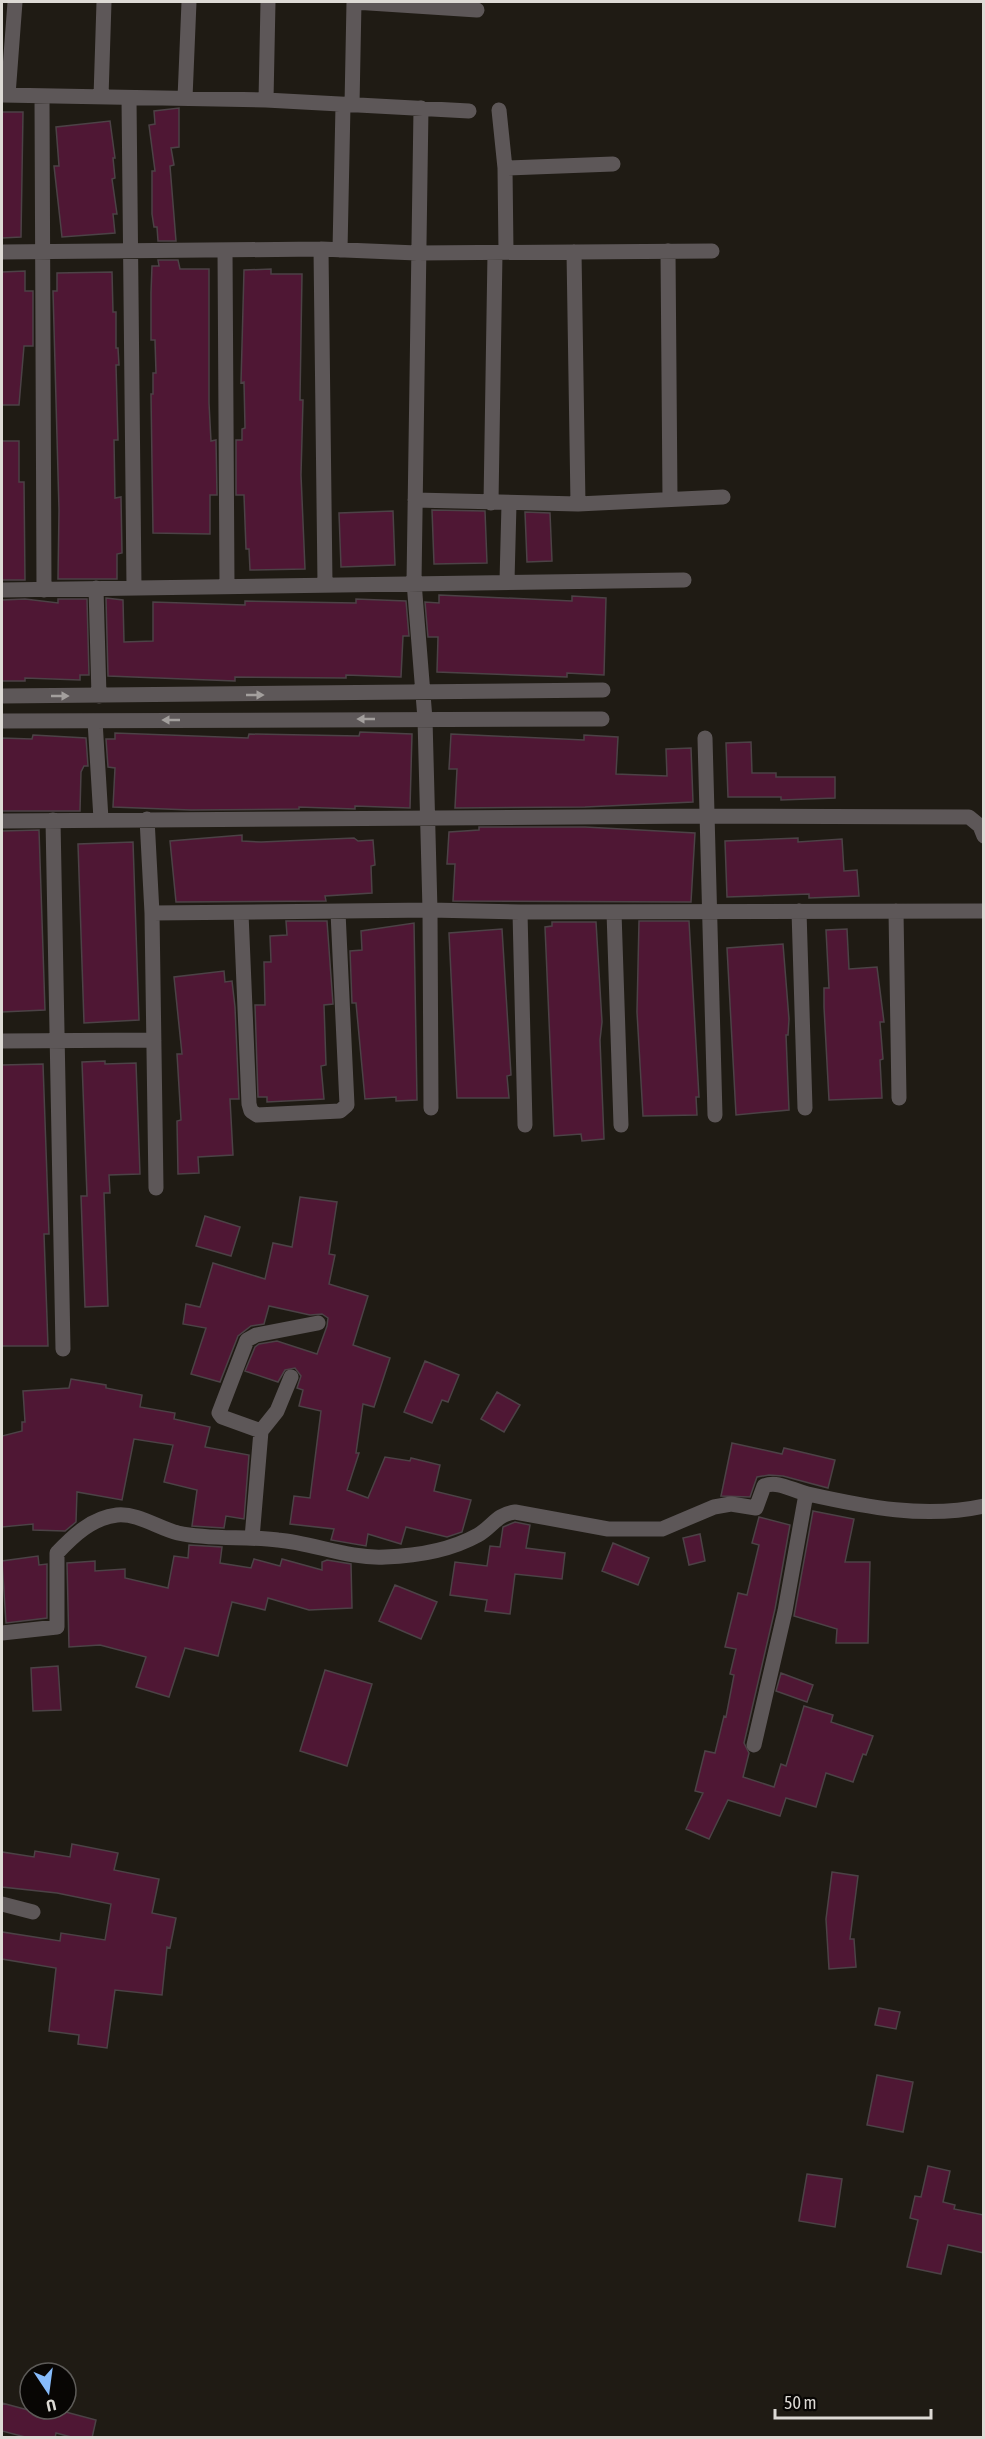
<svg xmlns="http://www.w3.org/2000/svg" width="985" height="2439" font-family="'Asap Condensed',sans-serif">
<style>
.building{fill:#4f1734;stroke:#4c4246;stroke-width:1.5}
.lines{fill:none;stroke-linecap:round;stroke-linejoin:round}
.minor{stroke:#5d5758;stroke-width:15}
.oneway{fill:#a39f9d}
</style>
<rect width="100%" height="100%" fill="#1f1b14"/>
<path class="building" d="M179 108V147L171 148 174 165 170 166 176 241H158L157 227H154L152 214V171H155L149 125 155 124 154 111Z
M2 112H23L21 237 2 238Z
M110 121 115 158H113L115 178 112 179 117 214H113L115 233 62 237 54 166H59L56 127Z
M158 260H178L180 269H209V403L211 441 216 440 217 495H210V534L153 533 151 394H153V373H156L155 340H151V293L152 266H159Z
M271 269V274H302L300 400H303L301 475 305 569 250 570 249 549H246L244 495H236V440H242V429L245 428 244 382 241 383 244 270Z
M25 271V291H33V346H24L19 405H2V272Z
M112 272 113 312H116V348H118L119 365H116L118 440H114L115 498 121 497 122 553 117 554V579H58L59 510 53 291H57V273Z
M2 441H19V482H24L25 580H2Z
M432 510 485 511 487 563 434 564Z
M393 511 395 565 341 567 339 513Z
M525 512 550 513 552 561 527 562Z
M439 595 572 601V596L606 598 604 675 567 673V677L437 672 438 637H428L425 602 439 603Z
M106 598 123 600 124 642 153 641V602L245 605V601L356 603V599L406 601 409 636H403L401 677 346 675V678L235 677V681L108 676Z
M25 599 58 603V599H87L89 675H80V680L25 678V681H2V600Z
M360 732 412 734 410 808 355 806V809L299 807V809L191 810 113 807 115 768 108 767 106 739H115V733L248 738 249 734 359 736Z
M451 734 584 740V735L618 737 616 774 667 776 666 749 691 748 693 802 585 807 455 808 457 769H449Z
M33 735 86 738 88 766H84L81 772 80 811H2V738L32 739Z
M751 742 752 773H776V777H835V798L781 800V797H728L726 743Z
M479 827H585L695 833 691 902 453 901 455 864H447L449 832 479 830Z
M39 830 45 1010 2 1012V831Z
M242 835V841L261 842 354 838 358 841 373 840 375 865 371 866 372 893 325 896 326 901 176 902 170 841Z
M798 838V842L842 839 844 871 857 870 859 896 809 898V894L727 897 725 841Z
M133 842 139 1020 84 1023 78 844Z
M286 921H327L333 1004 324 1005 326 1065 321 1066 324 1099 267 1102V1097H258L255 1005H265L264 962H271L270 936 287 935Z
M639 921H689L699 1097H696L697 1115 643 1116 637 1012Z
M552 922H596L602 1022 600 1040 604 1139 582 1141 581 1134 554 1136 545 927 552 926Z
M414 923 417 1100 396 1101V1097L365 1099 356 1003H352L350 951 362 950 361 931Z
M502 929 511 1075 507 1076 509 1098H457L449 933Z
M847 929 849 969 877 967 884 1022H880L883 1059 880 1060 882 1098 829 1100 824 1007V988H829L826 930Z
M783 944 789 1019 788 1035H786L789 1110 736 1115 727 948Z
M224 971 225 982 232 981 235 1007 239 1099H230L233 1155 198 1157 199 1173 178 1174 177 1121 181 1120 177 1054H182L174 977Z
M105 1061V1064L136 1063 140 1174 109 1175 110 1193H104L108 1306 85 1307 81 1196H87L82 1062Z
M43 1064 49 1234H44L48 1346H2V1065Z
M300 1197 337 1202 329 1254 335 1255 329 1284 368 1296 353 1345 390 1358 374 1407 363 1404 356 1453H359L347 1490 368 1498 385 1457 410 1461 411 1458 440 1465 434 1491 471 1500 462 1532 447 1537 406 1527 401 1544 368 1534 366 1546 331 1540 334 1529 290 1524 294 1496 310 1498 321 1411 299 1406 303 1390 297 1388 301 1376 295 1368 285 1370 278 1382 245 1371 255 1347 259 1344 277 1341 317 1354 327 1326 328 1318 322 1314 310 1315 269 1306 264 1324 251 1326 238 1336 220 1382 191 1374 206 1328 183 1324 186 1304 200 1307 213 1263 265 1279 273 1243 292 1247Z
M205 1216 240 1227 231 1256 196 1246Z
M425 1361 459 1375 448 1402 442 1400 432 1423 404 1412Z
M71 1379 106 1385V1388L142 1395 140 1407 175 1413 174 1419 210 1427 205 1447 249 1455 244 1519 226 1516 224 1528 192 1526 197 1490 164 1482 173 1445 134 1439 122 1500 77 1492 76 1522 65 1531 33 1530V1524L2 1527V1436L22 1431V1422H25L23 1391 69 1388Z
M497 1392 520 1405 504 1432 481 1419Z
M732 1443 782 1454 784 1448 835 1460 828 1488 783 1476 769 1475 757 1477 750 1497 721 1496Z
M813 1511 854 1519 845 1562H870L868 1643H836L837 1629 794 1616Z
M759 1517 790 1525 775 1609 744 1743 749 1753 743 1777 774 1787 781 1764 786 1766 804 1706 833 1715 831 1722 873 1736 866 1755 863 1754 853 1782 826 1773 816 1807 786 1798 780 1816 728 1800 709 1839 686 1829 703 1793 695 1791 705 1751 715 1753 724 1716 726 1717 734 1675 730 1674 736 1649 725 1647 738 1593 747 1595 759 1545 752 1543Z
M515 1522 530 1525 526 1548 565 1553 562 1579 515 1574 510 1614 485 1611 487 1600 450 1595 455 1562 487 1566 490 1546 500 1547 503 1527Z
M700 1534 705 1561 689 1565 683 1538Z
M613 1543 649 1558 638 1585 602 1571Z
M189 1545 222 1547 220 1563 251 1568 254 1559 280 1566 282 1559 322 1570V1562L327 1560 351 1564 352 1608 309 1610 268 1598 265 1610 232 1602 218 1656 185 1648 169 1697 136 1687 146 1657 100 1645 69 1647 67 1563 95 1561V1571L125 1569V1578L168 1588 174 1556 188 1558Z
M38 1556 39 1565 47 1564V1618L6 1623 2 1561Z
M395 1585 437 1602 421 1639 379 1621Z
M58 1666 61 1710 33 1711 31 1668Z
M325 1670 372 1684 347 1766 300 1751Z
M781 1673 813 1685 807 1702 776 1691Z
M72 1844 118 1853 114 1870 159 1879 152 1913 176 1918 170 1948 167 1947 162 1995 115 1990 107 2048 78 2044 79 2035 49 2031 56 1968 2 1959V1932L60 1941 61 1933 105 1940 111 1904 57 1893 2 1887V1852L34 1857 35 1851 70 1857Z
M832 1872 858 1876 850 1939H854L856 1967 829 1969 826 1919Z
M879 2008 900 2012 896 2029 875 2025Z
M877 2075 913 2082 903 2132 867 2125Z
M928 2166 950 2171 943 2202 955 2205 954 2209 984 2215V2253L948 2245 941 2274 907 2267 918 2220 910 2218 915 2196 921 2197Z
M807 2174 842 2179 835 2227 799 2221Z
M2 2403 28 2410 63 2409 62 2411 96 2420 92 2438H75L56 2433 55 2438H29L2 2431Z"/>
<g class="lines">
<path class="minor" d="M354 2 477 10
M2 95 266 100 469 111
M8 95 15 2
M42 96 44 590
M101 97 104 2
M129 98 134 587
M185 98 189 2
M266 100 268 2
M352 105 354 2
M421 108 414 582 425 719 430 910 431 1108
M499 110 505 168 506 252
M505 168 613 164
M321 249 325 584
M225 250 227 585
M340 250 343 105
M668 251 670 499
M2 252 321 249 417 253 712 251
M574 252 578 504
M415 500 578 504 723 497
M491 503 495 253
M507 581 509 504
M96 588 99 696
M2 590 684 580
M2 696 603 690
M2 721 602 719
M95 721 101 819
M705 738 715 1115
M147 819 152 913 156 1188
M53 820 63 1349
M2 821 707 816 969 817 980 826 984 836
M799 911 805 1108
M896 911 899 1098
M520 912 525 1125
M614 912 621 1125
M152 913 430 910 520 912 984 911
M241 913 249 1104 251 1111 257 1115 340 1111 347 1105 338 912
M2 1041 154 1040
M261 1431 222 1417 219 1413 247 1340 256 1335 318 1323
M252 1538 261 1431 277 1411 291 1377
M2 1633 57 1627V1553C74 1535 92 1518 117 1515 138 1513 158 1528 178 1533 210 1540 245 1536 278 1540 313 1543 349 1559 385 1557 416 1556 451 1550 478 1535 492 1527 497 1514 515 1512L608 1529H662L714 1507 731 1504 756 1508 764 1486C778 1480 793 1491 808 1494 866 1507 925 1519 984 1506
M754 1745 785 1611 806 1494
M2 1904 33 1912"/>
</g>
<defs><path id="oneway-solid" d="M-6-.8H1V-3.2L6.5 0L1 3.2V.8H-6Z" transform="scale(1.5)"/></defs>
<g class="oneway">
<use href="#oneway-solid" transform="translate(255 695)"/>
<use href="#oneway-solid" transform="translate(60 696)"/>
<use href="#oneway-solid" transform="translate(366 719) rotate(180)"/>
<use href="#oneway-solid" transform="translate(171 720) rotate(180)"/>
</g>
<rect width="985" height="2439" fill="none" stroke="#dddad5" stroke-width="6"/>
<g transform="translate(48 2391) rotate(167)"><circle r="28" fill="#080604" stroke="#5d5b58" stroke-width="1.5"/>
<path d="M0-4.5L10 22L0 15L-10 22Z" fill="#86bbfb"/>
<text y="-9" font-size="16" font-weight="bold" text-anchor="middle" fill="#dddad5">U</text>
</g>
<path d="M775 2409v9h156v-9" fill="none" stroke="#dddad5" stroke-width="3"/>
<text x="784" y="2409" font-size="18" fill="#dddad5" stroke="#080604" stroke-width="4.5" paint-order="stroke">50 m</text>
</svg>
